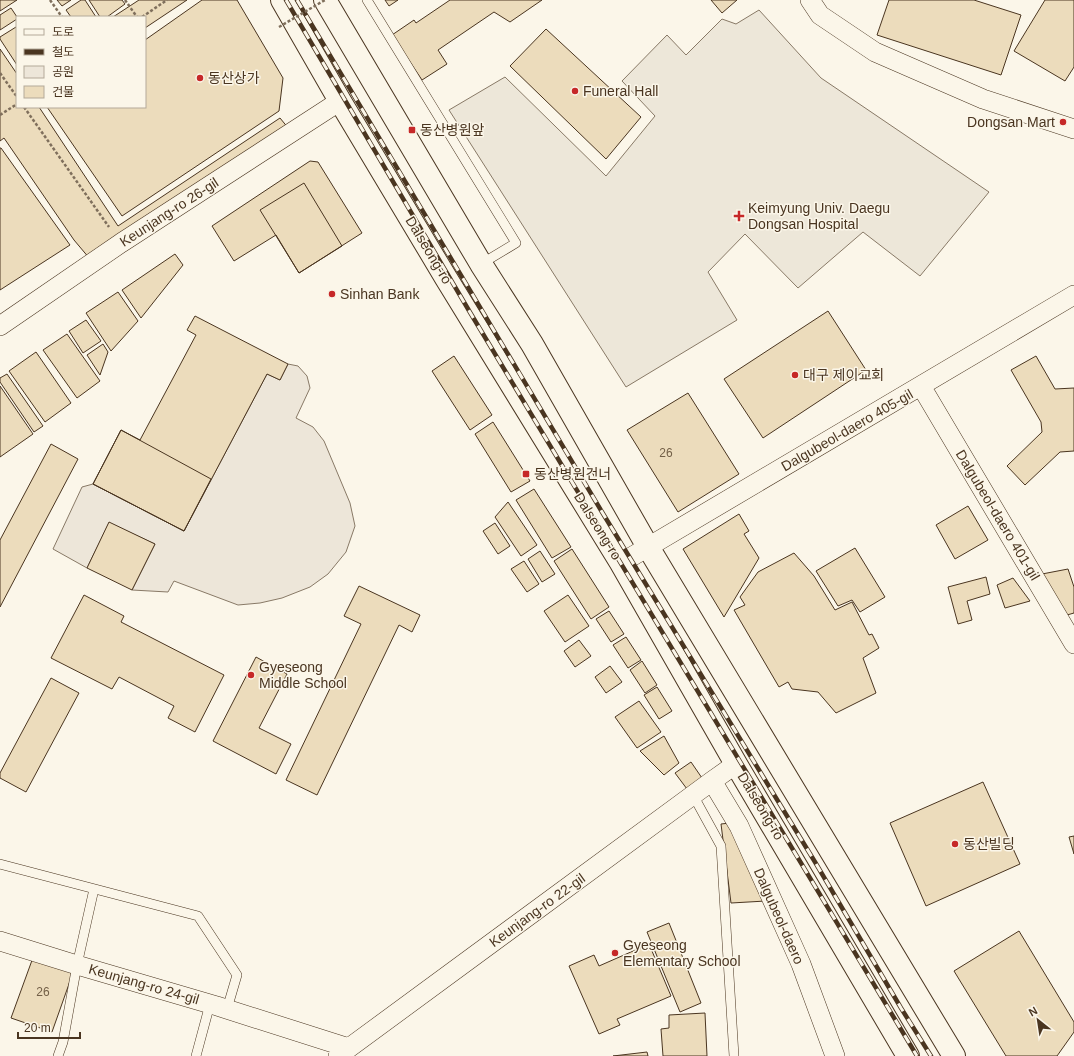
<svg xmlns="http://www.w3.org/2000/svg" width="1074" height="1056" font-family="Helvetica,'Noto Sans KR',sans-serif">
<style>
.green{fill:#ede6d9;stroke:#887966}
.parking{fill:#ede7d9;stroke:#887966}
.building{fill:#ecdcbc;stroke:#4a3520}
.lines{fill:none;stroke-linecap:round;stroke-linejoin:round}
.lane-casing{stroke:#4a3520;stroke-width:10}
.street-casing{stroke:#4a3520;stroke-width:20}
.secondary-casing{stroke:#4a3520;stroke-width:24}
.path{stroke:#7f6f5c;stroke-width:2.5;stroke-dasharray:3 2;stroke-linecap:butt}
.lane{stroke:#fbf6e9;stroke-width:9}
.street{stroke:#fbf6e9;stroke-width:19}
.secondary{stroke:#fbf6e9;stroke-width:22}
.rail-casing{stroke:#4a3520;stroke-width:4.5}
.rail{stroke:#fbf6e9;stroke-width:3;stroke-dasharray:9;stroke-linecap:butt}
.path-bridge{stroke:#7f6f5c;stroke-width:2.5;stroke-dasharray:3 2;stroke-linecap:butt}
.poi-dot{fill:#c62828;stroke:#fbf6e9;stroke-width:1.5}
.labels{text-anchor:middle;stroke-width:3;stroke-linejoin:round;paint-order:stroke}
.number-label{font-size:12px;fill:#725f47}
.poi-label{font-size:14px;fill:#4a3520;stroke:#fbf6e9;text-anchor:start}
.street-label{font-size:14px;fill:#4a3520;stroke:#fbf6e9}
</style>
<rect width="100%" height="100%" fill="#fbf6e9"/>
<path class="green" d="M288 364 298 366 307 376 310 388 296 418 313 427 324 441 350 503 355 526 346 552 328 574 310 587 282 598 260 603 238 605 174 581 168 592 132 590 155 544 109 523 87 568 53 549 82 487 93 484 184 531 267 374 280 380Z"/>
<path class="parking" d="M759 10 821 78 989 192 920 276 863 232 798 288 745 234 708 272 737 320 626 387 449 110 505 77 606 176 655 116 622 81 667 35 686 55 722 19 736 24Z"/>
<path class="building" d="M0 0H17L0 11Z
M57 0H71L62 6Z
M81 0H85L96 17H71L66 10Z
M89 0H122L125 4 107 17H100Z
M139 0H187L145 28V17H113Z
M202 0H237L283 78 279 111 122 216 47 107H145V40Z
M385 0H398L389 6Z
M450 0H542L510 22 494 12 438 50 447 64 422 80 392 35 414 20 416 23Z
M711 0H737L722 13Z
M889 0H974L1021 15 1001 75 877 35Z
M1045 0H1074V67L1065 81 1014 51Z
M11 8 17 17V19L0 30V15Z
M16 27 17 28V65L0 39V37Z
M546 29 641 117 606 159 510 66Z
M0 49 17 74V107H39L118 226 280 118 289 129 90 259 74 240 4 138 0 141Z
M0 148H1L70 245 0 290Z
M310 161 318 162 362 233 299 273 276 235 234 261 212 226Z
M304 183 342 246 299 273 260 210Z
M175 254 183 265 141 318 122 290Z
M118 292 138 321 111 351 86 313Z
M828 311 866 370 763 438 724 379Z
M195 316 288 364 280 380 267 374 184 531 93 484 121 430 140 440 196 335 187 330Z
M86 320 101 341 83 353 69 331Z
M67 334 100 381 77 398 43 350Z
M103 344 108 352 100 375 87 355Z
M36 352 71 403 45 422 9 371Z
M454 356 492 415 470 430 432 371Z
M1036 356 1055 389 1074 388V451L1060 452 1025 485 1007 466 1042 432 1041 422 1011 370Z
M7 374 43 426 34 432 0 382V378Z
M0 386 33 434 0 457Z
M688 393 739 474 678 512 627 430Z
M493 422 530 481 511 492 475 434Z
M121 430 211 479 184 531 93 484Z
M51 444 78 459 0 607V540Z
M534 489 571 547 552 558 516 500Z
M508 502 537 545 521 556 495 517Z
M968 506 988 540 955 559 936 525Z
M739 514 749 531 744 534 759 558 724 617 683 549Z
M109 522 155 544 132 590 87 568Z
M495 523 510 546 498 554 483 531Z
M855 548 885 597 860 612 852 600 838 606 816 571Z
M572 549 609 607 591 619 554 561Z
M540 551 555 574 542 582 528 559Z
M794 553 814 576 835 610 852 602 869 635 872 634 879 648 863 658 876 693 836 713 818 692 792 689 788 682 779 687 734 610 745 605 740 597 758 572Z
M524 561 539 584 527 592 511 569Z
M1068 569 1074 587V613L1067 615 1042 574Z
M986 577 990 594 967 601 972 620 958 624 948 587Z
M1013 578 1030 601 1005 608 997 585Z
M359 586 420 615 412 632 399 625 317 795 286 780 361 624 344 616Z
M84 595 124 616 121 622 224 675 195 732 168 718 174 706 119 677 112 689 51 658Z
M568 595 589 626 565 642 544 611Z
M609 611 624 634 611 642 596 619Z
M626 637 641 660 628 668 613 645Z
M579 640 591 656 575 667 564 651Z
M256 657 287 674 259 728 291 744 276 774 213 741Z
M642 661 657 685 645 693 630 670Z
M610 666 622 682 606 693 595 677Z
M51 678 79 693 26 792 0 778V773Z
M657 687 672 711 659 719 644 695Z
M639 701 661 732 637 748 615 717Z
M664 736 679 763 664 775 640 751Z
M691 762 702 778 687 789 675 773Z
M983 782 1020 864 926 906 890 823Z
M730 823 766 901 731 903 721 824Z
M1074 836V854L1069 837Z
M669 923 701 1003 680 1012 647 932Z
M1019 931 1074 1022V1032L1057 1056H1006L954 971Z
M649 944 671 996 617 1019 620 1025 599 1034 569 966 594 955 599 966Z
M35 952 75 967 52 1032 11 1018Z
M705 1013 707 1056H663L661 1029 669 1028V1015Z
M647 1052 648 1056H613Z"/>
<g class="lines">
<g class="lane-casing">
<path id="lane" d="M367 0 516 243 481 264
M693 795 721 846 734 1056
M0 864 198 916 237 975 227 1009
M58 1056 63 1042 77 965 94 889
M196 1056 210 1004"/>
</g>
<g class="street-casing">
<path id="street" d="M810 0 820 15 875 52 983 99 1074 129
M0 326 121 243 340 101
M921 386 1074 644
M621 563 1074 295
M712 781 739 826 801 964 835 1056
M0 941 77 965 217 1006 349 1048
M338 1056 712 781 736 764"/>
</g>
<g class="secondary-casing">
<path id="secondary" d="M282 0 340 101 446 278 621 563 736 764 908 1056
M325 0 481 264 532 344 648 547 954 1056"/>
</g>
<path class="path" d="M50 0 62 17
M125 0 137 17
M142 17 167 0
M0 73 17 97
M24 107 109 227
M0 115 17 104"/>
<use href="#lane" class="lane"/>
<use href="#street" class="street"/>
<use href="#secondary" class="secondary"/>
<g class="rail-casing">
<path id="rail" d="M286 0 471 314 917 1056
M297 0 602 512 815 862 901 1008 931 1056"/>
</g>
<use href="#rail" class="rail"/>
<path class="path-bridge" d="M279 27 325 0"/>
</g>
<g class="poi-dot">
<circle cx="200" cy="78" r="4"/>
<circle cx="575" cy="91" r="4"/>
<circle cx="1063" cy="122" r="4"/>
<rect x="408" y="126" width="8" height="8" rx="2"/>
<path d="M737 210h4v4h4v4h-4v4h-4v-4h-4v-4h4z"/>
<circle cx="332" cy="294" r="4"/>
<circle cx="795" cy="375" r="4"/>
<rect x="522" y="470" width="8" height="8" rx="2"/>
<circle cx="251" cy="675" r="4"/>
<circle cx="955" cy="844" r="4"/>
<circle cx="615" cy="953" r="4"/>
</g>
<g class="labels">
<g class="number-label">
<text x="666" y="457">26</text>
<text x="43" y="996">26</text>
</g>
<g class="poi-label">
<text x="208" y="83">동산상가</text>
<text x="583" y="96">Funeral Hall</text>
<text x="1055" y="127" text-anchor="end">Dongsan Mart</text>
<text x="420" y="135">동산병원앞</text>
<text x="748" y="213">Keimyung Univ. Daegu<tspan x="748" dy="16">Dongsan Hospital</tspan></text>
<text x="340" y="299">Sinhan Bank</text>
<text x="803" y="380">대구 제이교회</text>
<text x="534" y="479">동산병원건너</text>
<text x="259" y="672">Gyeseong<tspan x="259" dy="16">Middle School</tspan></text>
<text x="963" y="849">동산빌딩</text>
<text x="623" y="950">Gyeseong<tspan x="623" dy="16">Elementary School</tspan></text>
</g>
<g class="street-label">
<text transform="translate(169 212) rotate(-33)" y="5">Keunjang-ro 26-gil</text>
<text transform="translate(429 250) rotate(59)" y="5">Dalseong-ro</text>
<text transform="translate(847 430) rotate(-30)" y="5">Dalgubeol-daero 405-gil</text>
<text transform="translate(998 515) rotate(59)" y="5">Dalgubeol-daero 401-gil</text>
<text transform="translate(598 526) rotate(58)" y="5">Dalseong-ro</text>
<text transform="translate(761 806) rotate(59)" y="5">Dalseong-ro</text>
<text transform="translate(537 910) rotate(-36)" y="5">Keunjang-ro 22-gil</text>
<text transform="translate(779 916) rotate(66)" y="5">Dalgubeol-daero</text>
<text transform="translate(144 984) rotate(16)" y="5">Keunjang-ro 24-gil</text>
</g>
</g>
<rect x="16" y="16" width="130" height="92" fill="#fbf6e9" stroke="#b4a999"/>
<rect x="24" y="29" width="20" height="6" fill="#fbf6e9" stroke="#b4a999"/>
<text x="52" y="36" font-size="12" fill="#4a3520">도로</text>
<rect x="24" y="49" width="20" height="6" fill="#4a3520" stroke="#b4a999"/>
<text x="52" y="56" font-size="12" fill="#4a3520">철도</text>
<rect x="24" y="66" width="20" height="12" fill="#ede6d9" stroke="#b4a999"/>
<text x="52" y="76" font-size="12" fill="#4a3520">공원</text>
<rect x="24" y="86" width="20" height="12" fill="#ecdcbc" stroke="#b4a999"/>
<text x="52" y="96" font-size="12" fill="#4a3520">건물</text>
<g transform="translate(1038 1020) rotate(330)" stroke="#fbf6e9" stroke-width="3" paint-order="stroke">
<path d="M0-3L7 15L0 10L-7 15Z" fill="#4a3520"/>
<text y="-6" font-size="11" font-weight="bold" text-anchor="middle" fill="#4a3520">N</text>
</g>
<path d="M18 1032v6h62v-6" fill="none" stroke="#4a3520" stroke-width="2"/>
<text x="24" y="1032" font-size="12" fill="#4a3520" stroke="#fbf6e9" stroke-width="3" paint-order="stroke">20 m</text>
</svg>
